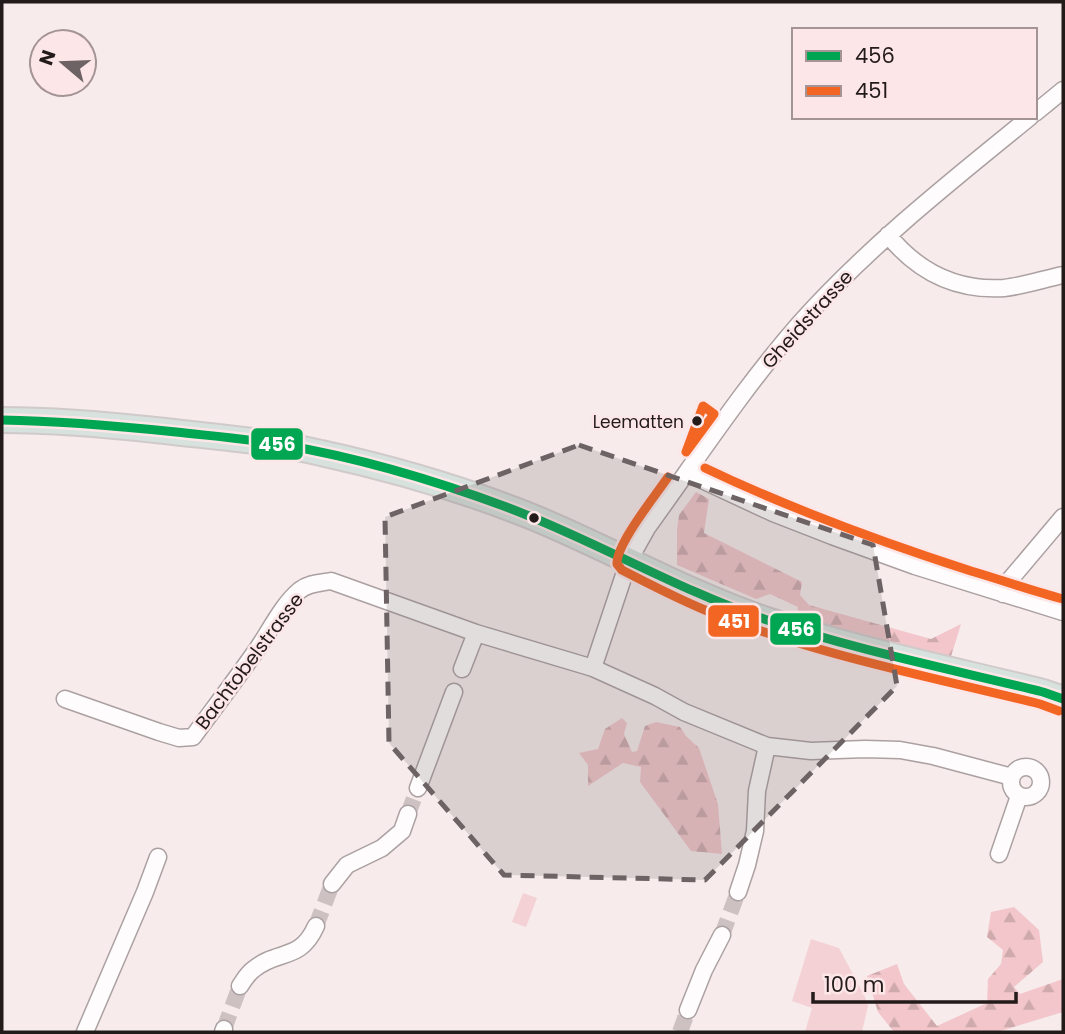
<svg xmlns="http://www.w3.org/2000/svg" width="1065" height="1034" font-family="Poppins,sans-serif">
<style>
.forest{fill:url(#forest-firs)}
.green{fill:#f4d1d4}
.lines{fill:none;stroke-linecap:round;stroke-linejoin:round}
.minor-tunnel{stroke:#cdc1c2;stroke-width:16;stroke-dasharray:16 8;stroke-linecap:butt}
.minor-casing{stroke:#aca1a2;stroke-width:19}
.primary-casing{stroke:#d0caca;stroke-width:28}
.minor{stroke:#fefcfc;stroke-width:16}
.primary{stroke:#d7e1dd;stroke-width:24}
.bus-1-casing{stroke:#fce6e8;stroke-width:14}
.bus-2-casing{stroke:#fce6e8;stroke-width:14}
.bus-1{stroke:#00a651;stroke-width:9}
.bus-2{stroke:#f26522;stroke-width:9}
.marked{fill:#6d6364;fill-opacity:0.2;stroke:#6d6364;stroke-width:5;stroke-dasharray:14 9;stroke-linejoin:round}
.bus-dot{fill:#231a1a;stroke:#fce6e8;stroke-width:2.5}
.labels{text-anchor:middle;stroke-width:5;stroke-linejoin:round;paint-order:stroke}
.bus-label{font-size:17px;fill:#231a1a;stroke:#fce6e8;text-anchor:end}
.street-label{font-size:19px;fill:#231a1a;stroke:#fce6e8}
.line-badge{stroke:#fce6e8;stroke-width:2.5}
.badge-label{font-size:19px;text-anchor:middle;font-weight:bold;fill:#fff}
</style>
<defs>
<pattern id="forest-firs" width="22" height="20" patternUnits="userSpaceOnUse" patternTransform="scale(1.75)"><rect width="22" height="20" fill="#f2c6ca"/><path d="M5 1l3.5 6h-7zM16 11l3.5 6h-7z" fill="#cfaaad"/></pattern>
</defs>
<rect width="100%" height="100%" fill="#f7ebec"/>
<path class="forest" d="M696 492 709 499 704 533 802 582 800 595 809 605 931 639 961 624 949 663 797 615 798 607 770 594 756 599 677 565V530L679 515Z
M622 718 627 723 624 734 632 752 637 751 645 726 656 722 680 727 686 736 699 748 718 804 722 854 691 851 640 782 641 767 623 763 588 786V765L579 753 598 749 605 729Z
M1014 907 1039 930 1043 962 1014 987 1020 994 1063 979V1012L997 1032H894L878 1012 867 976 897 964 904 984 937 1026 987 1003 988 979 1001 964 1003 950 987 937 991 912Z"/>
<path class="green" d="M523 893 537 898 526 927 512 922Z
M811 939 839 948 865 997 868 1006 862 1032H805L812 1008 792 1001Z"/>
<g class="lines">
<path class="minor-tunnel" d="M408 814 418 788
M316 926 332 884
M722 935 738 892
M224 1029 240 986
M680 1032 688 1010"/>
<g class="minor-casing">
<path id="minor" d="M1035 113 1063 90
M888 235C918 272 956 291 1004 288 1023 286 1044 279 1063 275
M687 473 773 513 832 536 915 566 1063 612
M1003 594 1008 582 1063 517
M593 668 629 560 647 528C697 459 744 387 800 323 869 246 950 182 1030 117
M462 669 476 633
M65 699 159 732 179 738 193 737C215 707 237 678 258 648 271 629 282 605 300 590 309 583 320 583 331 581L476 633 593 668 655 696 684 712 767 746 811 751 865 749 900 750 933 756 1012 777
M1011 782a15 15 0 1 1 30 0a15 15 0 1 1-30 0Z
M418 788 454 692
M999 854 1019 796
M332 884 347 865 382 848 402 831 408 814
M738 892 747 865 755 831 757 791 767 746
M240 986C244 980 248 973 254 969 278 949 300 962 316 926
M688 1010 704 970 722 935
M85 1032 145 892 158 857
M223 1032 224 1029"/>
</g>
<g class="primary-casing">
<path id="primary" d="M2 420C56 420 111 425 165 431 216 437 272 441 321 453 394 469 466 490 535 518 612 550 685 592 764 619 855 650 950 669 1043 692L1063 699"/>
</g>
<use href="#minor" class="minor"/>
<use href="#primary" class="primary"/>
<g class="bus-1-casing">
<path id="bus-1" d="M2 420C60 421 118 426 176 432 212 436 248 439 284 445 360 458 437 481 509 508 596 541 676 589 764 619 855 650 950 669 1043 692L1063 699"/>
</g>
<g class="bus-2-casing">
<path id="bus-2" d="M703 406 714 414 686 452Z
M705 468C793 510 878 541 971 571 1002 580 1032 591 1063 599
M668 477C656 495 616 544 617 564L622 570C649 584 676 598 705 610 812 654 927 676 1040 704L1059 711"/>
</g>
<use href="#bus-1" class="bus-1"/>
<use href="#bus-2" class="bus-2"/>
</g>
<path class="marked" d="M579 445 873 545 897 686 705 880 504 875 389 743 385 517Z"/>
<g class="bus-dot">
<circle cx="697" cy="421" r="6"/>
<circle cx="534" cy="518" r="6"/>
</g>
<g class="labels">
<g class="bus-label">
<text x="684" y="428">Leematten</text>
</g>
<g class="street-label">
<text transform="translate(807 319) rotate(-48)" y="7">Gheidstrasse</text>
<text transform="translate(249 661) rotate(-53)" y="7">Bachtobelstrasse</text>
</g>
</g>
<g class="line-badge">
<rect x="250" y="427" width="54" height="34" rx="7" fill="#00a651"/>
<rect x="707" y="604" width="53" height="34" rx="7" fill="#f26522"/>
<rect x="769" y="612" width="53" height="34" rx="7" fill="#00a651"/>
</g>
<g class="badge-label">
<text x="277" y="451">456</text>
<text x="734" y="628">451</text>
<text x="796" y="636">456</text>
</g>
<rect width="1065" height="1034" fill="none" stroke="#231a1a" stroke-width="7"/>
<rect x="792" y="28" width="245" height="91" fill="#fce6e8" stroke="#a59496" stroke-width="2"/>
<rect x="806" y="51" width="35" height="10" fill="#00a651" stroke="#a59496" stroke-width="2"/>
<text x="855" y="63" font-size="21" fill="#231a1a">456</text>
<rect x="806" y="86" width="35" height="10" fill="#f26522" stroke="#a59496" stroke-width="2"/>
<text x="855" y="98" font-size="21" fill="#231a1a">451</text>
<g transform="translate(63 63) rotate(289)"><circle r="33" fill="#fce6e8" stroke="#a59496" stroke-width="2"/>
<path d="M0-5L12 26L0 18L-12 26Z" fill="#6d6364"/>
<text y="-10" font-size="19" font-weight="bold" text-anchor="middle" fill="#231a1a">N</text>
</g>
<path d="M813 992v10h203v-10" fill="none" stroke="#231a1a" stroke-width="3.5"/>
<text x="824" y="992" font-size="21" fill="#231a1a" stroke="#fce6e8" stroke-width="5" paint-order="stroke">100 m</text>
</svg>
